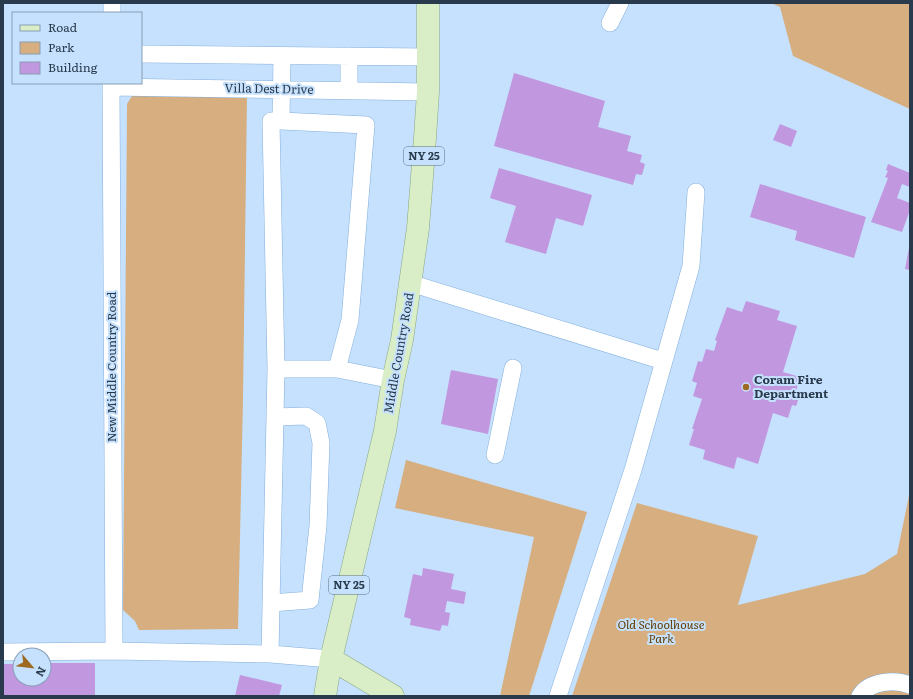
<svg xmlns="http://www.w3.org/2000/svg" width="913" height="699" font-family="Literata,serif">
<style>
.green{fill:#d6ae7f}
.building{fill:#c197e0}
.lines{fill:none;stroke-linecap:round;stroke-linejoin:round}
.minor-casing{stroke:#83afdd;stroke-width:18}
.major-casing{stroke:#8ba783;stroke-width:23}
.minor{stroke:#fff;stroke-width:17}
.major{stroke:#d9eec6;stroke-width:22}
.poi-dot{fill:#9e6a22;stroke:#c6e1fd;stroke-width:1.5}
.labels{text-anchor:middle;stroke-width:4;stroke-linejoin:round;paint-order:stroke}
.shield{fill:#c6e1fd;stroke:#576c81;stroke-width:1}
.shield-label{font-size:11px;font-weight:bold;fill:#283a4c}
.street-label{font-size:12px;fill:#283a4c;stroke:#c6e1fd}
.poi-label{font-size:12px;font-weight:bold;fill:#283a4c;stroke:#c6e1fd;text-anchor:start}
.park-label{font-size:12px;font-style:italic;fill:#623c00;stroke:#c6e1fd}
</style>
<rect width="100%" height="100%" fill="#c6e1fd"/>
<path class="green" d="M771 3H910V109L793 56 780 7Z
M132 96H247L243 399 238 629 139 630 135 621 123 610 127 110V104Z
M406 460 587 512 529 696H500L534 537 395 508Z
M910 491V696H572L637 503 758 536 738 605 865 574 897 554Z"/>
<path class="building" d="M514 73 605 101 598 127 631 136 627 151 642 155 640 162 645 164 642 175 636 174 633 185 494 146Z
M780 124 797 131 791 147 773 140Z
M888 164 910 173V187L902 184 897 198 910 203V210L902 232 871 222 888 178 885 177 888 171 886 170Z
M499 168 592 195 583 226 556 218 546 254 505 242 516 206 490 198Z
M760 184 866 217 854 258 795 240 797 231 750 217Z
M909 248H910V270L905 269Z
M746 301 780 311 777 320 797 326 783 372 800 377 796 391 801 392 796 406 792 405 788 418 773 413 758 464 737 457 734 469 703 459 705 450 689 445 694 429H692L702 399 693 396 697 383 692 381 698 361 702 362 706 349 714 351 717 341 715 340 727 307 742 312Z
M451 370 498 379 488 434 441 424Z
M423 568 454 574 451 589 466 592 464 604 447 601 445 612 450 613 448 626 442 625 440 631 410 625 411 619 404 617 413 574 422 576Z
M44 663H95V696H3V664H20V679H44Z
M240 675 282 685 279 696H235Z"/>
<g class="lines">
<g class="minor-casing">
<path id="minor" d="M112 13V3
M610 23 620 3
M141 54 428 57
M282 56 281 121 366 125 350 320 337 369
M111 83 114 651
M111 87 428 92
M349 90V56
M281 121H271L276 369H337L393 380
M410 283 663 361
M495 455 513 368
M271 603 310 600 318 526 321 443 317 423 306 416 275 417
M3 652 114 651 270 654 331 659
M270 654 276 369
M558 696 633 470 691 266 696 192
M860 696C869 681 895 679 910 685"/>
</g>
<g class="major-casing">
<path id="major" d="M331 659 393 696
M325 696 331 659 385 431 393 380 402 340 418 228 425 138 428 92V3"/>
</g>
<use href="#minor" class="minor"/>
<use href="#major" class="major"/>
</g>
<circle class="poi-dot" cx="746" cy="387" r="4"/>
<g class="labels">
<g class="shield">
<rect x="404" y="147" width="40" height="18" rx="3"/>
<rect x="329" y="576" width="40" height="18" rx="3"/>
</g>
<g class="shield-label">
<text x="424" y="160">NY 25</text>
<text x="349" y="589">NY 25</text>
</g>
<g class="street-label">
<text transform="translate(269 89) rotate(1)" y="4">Villa Dest Drive</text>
<text transform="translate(399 353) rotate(-80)" y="4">Middle Country Road</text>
<text transform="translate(112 367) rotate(-90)" y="4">New Middle Country Road</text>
</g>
<g class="poi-label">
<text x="754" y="384">Coram Fire<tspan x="754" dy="14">Department</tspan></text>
</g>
<g class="park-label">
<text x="661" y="629">Old Schoolhouse<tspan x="661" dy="14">Park</tspan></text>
</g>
</g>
<rect width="913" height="699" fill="none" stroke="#283a4c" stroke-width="8"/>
<rect x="12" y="12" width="130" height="72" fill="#c6e1fd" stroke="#879eb6"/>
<rect x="20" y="25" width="20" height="6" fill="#d9eec6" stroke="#879eb6"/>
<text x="48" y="32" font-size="12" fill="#283a4c">Road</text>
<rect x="20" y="42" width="20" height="12" fill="#d6ae7f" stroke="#879eb6"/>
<text x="48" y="52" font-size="12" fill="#283a4c">Park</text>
<rect x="20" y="62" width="20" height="12" fill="#c197e0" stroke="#879eb6"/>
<text x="48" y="72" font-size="12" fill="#283a4c">Building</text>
<g transform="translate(32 667) rotate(118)"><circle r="19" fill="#c6e1fd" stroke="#879eb6"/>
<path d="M0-3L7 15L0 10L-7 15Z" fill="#9e6a22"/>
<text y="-6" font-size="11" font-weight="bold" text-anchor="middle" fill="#283a4c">N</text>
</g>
</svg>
